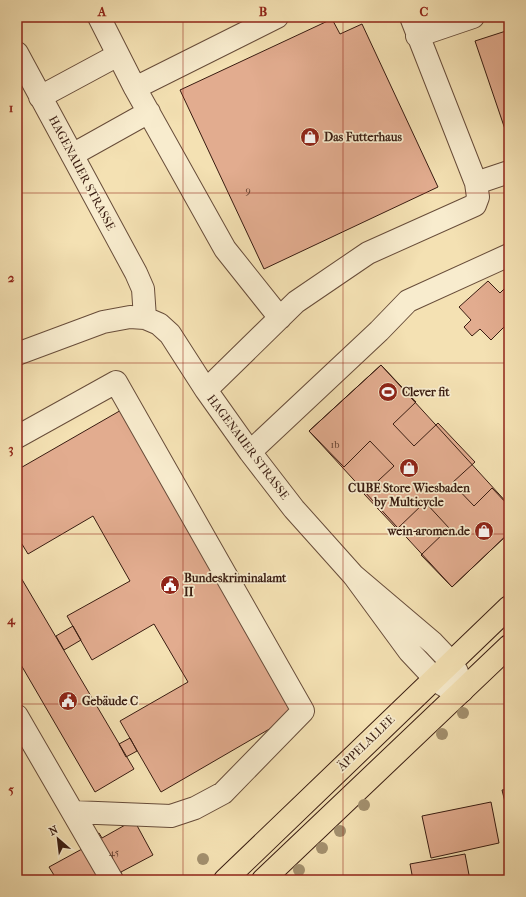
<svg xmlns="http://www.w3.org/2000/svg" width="526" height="897" font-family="'IM FELL French Canon',serif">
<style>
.building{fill:#e2ac8f;stroke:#391c11}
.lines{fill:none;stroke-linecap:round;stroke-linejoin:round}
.minor-casing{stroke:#684d3a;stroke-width:24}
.major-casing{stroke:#391c11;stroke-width:24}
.minor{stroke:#f8ecce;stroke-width:22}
.major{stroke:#f4e1b3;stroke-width:22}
.tree{fill:#a3906e}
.grid{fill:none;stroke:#8f2418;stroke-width:1;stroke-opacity:0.55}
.labels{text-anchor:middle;stroke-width:3.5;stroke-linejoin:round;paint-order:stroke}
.number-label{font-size:10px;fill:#634030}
.poi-label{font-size:12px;font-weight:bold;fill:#391c11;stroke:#f8ecce;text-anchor:start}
.street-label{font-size:12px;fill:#391c11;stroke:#f8ecce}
.neatline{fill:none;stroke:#8f2418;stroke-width:1.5}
.grid-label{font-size:13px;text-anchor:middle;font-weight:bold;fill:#8f2418}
</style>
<rect width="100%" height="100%" fill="#f4e1b3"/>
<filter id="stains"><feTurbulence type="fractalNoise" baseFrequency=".005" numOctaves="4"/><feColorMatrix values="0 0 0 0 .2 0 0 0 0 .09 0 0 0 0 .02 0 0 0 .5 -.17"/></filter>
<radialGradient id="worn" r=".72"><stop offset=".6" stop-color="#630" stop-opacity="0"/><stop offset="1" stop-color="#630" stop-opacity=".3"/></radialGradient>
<path class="building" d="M332 19 340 34 362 24 438 187 264 269 180 90Z
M509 30V141L475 41Z
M488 281 500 293 507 286 509 288V322L491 340 480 329 472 336 464 327 471 320 459 307Z
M381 365 416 402 393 424 414 446 438 423 475 462 452 483 474 506 492 488 509 506V533L452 587 421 555 449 528 425 502 397 529 364 494 394 466 370 441 344 467 309 431Z
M381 365 509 505V533L452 587 309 431Z
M123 409 297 713 161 792 120 721 188 682 154 624 92 660 67 616 130 581 93 516 28 554 17 536V470Z
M17 571 134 769 95 792 17 658Z
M73 626 81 640 64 650 56 636Z
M130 738 137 751 126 757 119 744Z
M509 789V803L505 802 502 790Z
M491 802 499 843 431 858 422 816Z
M134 820 153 855 121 872 123 877 118 880H57L49 867 82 849 80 844 99 833 102 838Z
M465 854 470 880H413L410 864Z"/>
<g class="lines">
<g class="minor-casing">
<path id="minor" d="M99 17 135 88 225 249 280 318
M417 36 473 17
M17 53 136 273 143 289 145 318
M135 88 277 17
M40 97 118 55
M72 155 149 112
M476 183 509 172
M17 354 103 322 130 317 145 318 159 324 170 334 206 390 250 452 294 509 354 576 409 651 438 682 450 689 462 691 457 672 451 662 433 643 354 576
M206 390 296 302 368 253 475 205 478 197 476 183 411 17
M17 437 116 382 303 711 223 793 195 808 171 816 73 812
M250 452 379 331 408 301 509 255
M17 716 112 880"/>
</g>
<g class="major-casing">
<path id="major" d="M225 880 509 607
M263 880 509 646"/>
</g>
<use href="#minor" class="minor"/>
<use href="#major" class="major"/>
</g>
<g class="tree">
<circle cx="463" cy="713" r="6"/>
<circle cx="442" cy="734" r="6"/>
<circle cx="364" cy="805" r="6"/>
<circle cx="340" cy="831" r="6"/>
<circle cx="322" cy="848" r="6"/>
<circle cx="203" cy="859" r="6"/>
<circle cx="299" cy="870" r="6"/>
</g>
<path class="grid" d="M183 17V880M343 17V880M17 193H509M17 363H509M17 534H509M17 704H509"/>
<defs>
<g id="shop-disc" transform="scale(1)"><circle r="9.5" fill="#8f2418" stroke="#f8ecce"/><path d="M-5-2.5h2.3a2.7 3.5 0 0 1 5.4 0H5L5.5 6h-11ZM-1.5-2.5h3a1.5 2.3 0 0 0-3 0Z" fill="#fff"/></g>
<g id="stadium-disc" transform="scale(1)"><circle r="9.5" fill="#8f2418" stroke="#f8ecce"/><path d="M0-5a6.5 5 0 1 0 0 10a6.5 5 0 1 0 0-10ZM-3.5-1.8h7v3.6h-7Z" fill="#fff"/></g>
<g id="civic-disc" transform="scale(1)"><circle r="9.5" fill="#8f2418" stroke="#f8ecce"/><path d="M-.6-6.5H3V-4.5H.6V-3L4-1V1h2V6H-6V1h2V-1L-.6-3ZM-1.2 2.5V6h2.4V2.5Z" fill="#fff"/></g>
</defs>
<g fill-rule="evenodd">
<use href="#shop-disc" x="310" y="137"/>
<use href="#stadium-disc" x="388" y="392"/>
<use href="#shop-disc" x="409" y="468"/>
<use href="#shop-disc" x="484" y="531"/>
<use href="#civic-disc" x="170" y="585"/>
<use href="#civic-disc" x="68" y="701"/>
</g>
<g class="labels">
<g class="number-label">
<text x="248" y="194">9</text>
<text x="335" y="448">1b</text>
<text x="114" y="856">45</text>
</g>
<g class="poi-label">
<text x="324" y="141">Das Futterhaus</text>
<text x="402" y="396">Clever fit</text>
<text x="409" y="492" text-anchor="middle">CUBE Store Wiesbaden<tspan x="409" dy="14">by Multicycle</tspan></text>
<text x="470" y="535" text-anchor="end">wein-aromen.de</text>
<text x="184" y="582">Bundeskriminalamt<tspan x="184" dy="14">II</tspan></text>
<text x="82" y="705">Gebäude C</text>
</g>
<g class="street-label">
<text transform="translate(82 173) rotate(62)" y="4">HAGENAUER STRASSE</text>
<text transform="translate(248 447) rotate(53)" y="4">HAGENAUER STRASSE</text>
<text transform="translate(366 743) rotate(-44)" y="4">ÄPPELALLEE</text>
</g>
</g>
<rect width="526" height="897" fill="none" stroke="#f4e1b3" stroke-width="44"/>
<g transform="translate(58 839) rotate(332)" stroke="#f8ecce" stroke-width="3" paint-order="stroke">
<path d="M0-3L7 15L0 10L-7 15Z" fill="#391c11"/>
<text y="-6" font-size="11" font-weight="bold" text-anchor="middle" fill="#391c11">N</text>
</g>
<rect x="22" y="22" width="482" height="853" class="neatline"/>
<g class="grid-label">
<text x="102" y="16">A</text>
<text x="263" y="16">B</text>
<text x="424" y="16">C</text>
<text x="11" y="112">1</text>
<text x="11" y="282">2</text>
<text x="11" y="453">3</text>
<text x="11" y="624">4</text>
<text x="11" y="794">5</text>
</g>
<rect width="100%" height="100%" filter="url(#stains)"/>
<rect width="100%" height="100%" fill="url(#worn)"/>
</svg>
